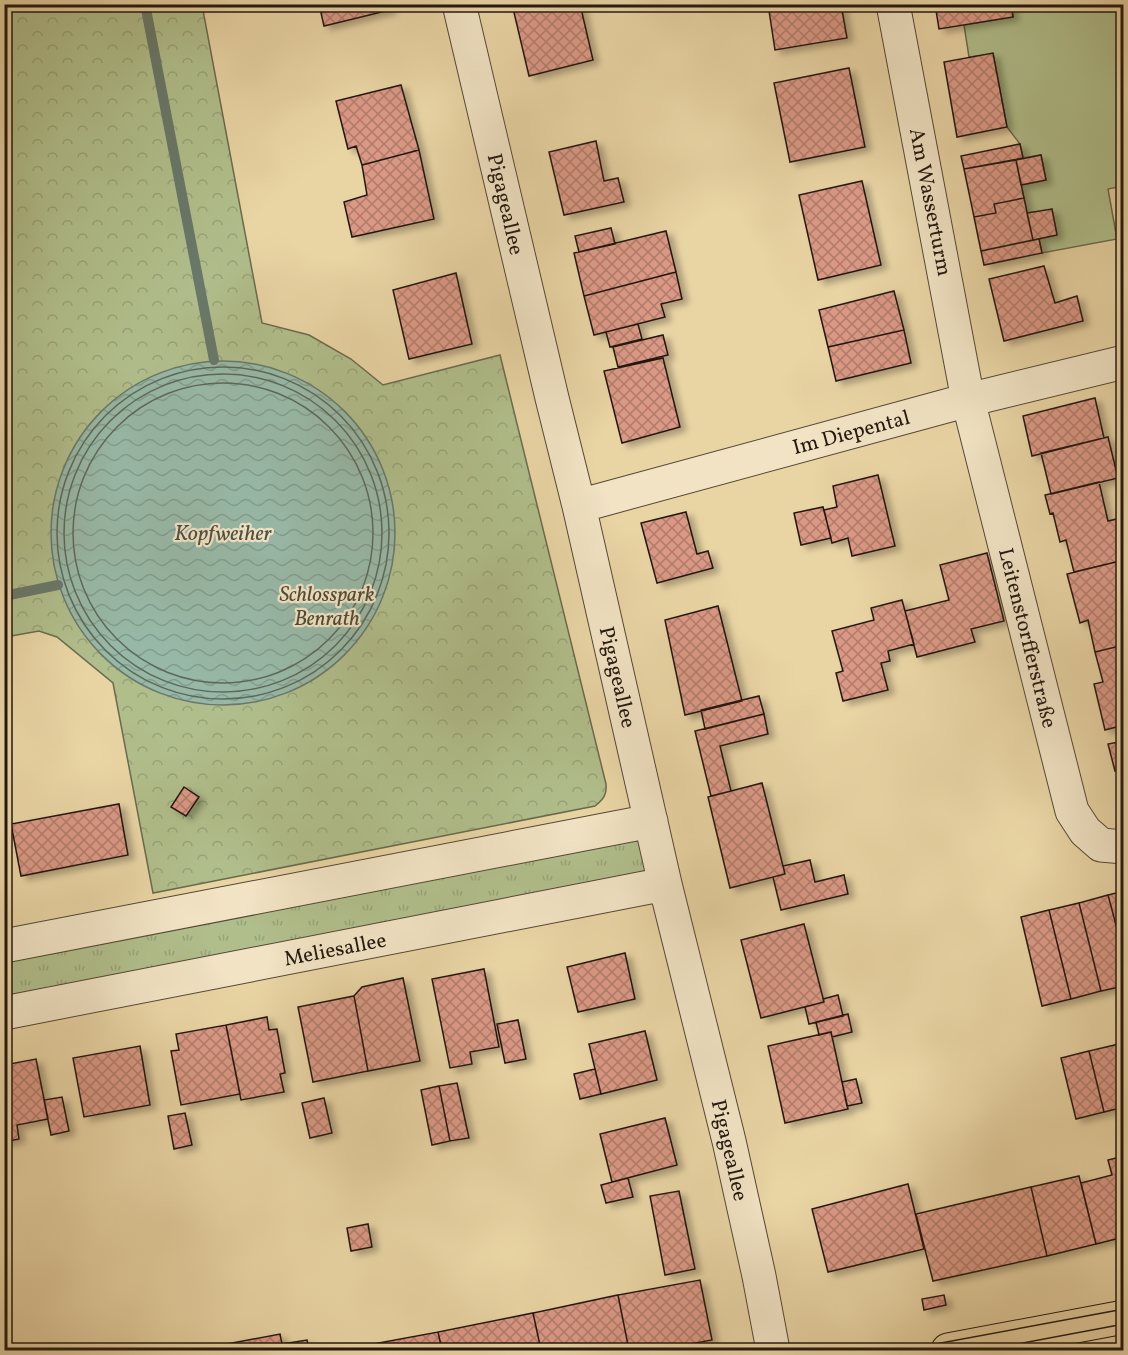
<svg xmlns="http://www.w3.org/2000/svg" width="1128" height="1355" font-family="Vollkorn,serif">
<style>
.grass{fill:url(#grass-tufts);stroke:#6a6b4e;stroke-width:1.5}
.park{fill:url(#park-crowns);stroke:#6a6b4e;stroke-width:1.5}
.garden{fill:#b0be8b;stroke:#6a6b4e;stroke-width:1.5}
.water{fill:url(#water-waves);stroke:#69786a;stroke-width:1.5}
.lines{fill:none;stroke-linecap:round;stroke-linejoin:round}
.shore{stroke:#5d685b;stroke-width:1.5}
.stream{stroke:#69786a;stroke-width:10}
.building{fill:url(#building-cross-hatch);stroke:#231810;stroke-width:1.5;filter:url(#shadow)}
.minor-casing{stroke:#544735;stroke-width:35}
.major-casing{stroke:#231810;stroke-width:35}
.minor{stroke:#f1e3c4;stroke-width:33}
.major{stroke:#e9d4a4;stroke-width:33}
.tram{stroke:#231810;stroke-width:1.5}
.labels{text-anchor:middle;stroke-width:4.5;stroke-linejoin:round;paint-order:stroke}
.street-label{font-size:21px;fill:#231810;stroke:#f1e3c4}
.park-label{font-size:21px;font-style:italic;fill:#4d4a35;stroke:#f1e3c4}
.water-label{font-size:22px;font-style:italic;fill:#4c5044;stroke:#f1e3c4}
</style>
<defs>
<pattern id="grass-tufts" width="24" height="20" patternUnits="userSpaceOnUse" patternTransform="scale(1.5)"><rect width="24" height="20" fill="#b0be8b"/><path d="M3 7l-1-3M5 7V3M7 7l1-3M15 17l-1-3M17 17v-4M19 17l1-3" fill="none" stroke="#97a377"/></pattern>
<pattern id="park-crowns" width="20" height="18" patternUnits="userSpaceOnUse" patternTransform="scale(1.5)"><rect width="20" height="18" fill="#b0be8b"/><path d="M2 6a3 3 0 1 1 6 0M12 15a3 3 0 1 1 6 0" fill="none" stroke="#97a377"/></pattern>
<pattern id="water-waves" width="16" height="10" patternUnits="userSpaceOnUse" patternTransform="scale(1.5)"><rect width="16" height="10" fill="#97b8a6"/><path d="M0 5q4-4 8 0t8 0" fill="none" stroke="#829d8e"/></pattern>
<pattern id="building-cross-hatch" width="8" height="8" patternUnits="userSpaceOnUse" patternTransform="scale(1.5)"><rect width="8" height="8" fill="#da9885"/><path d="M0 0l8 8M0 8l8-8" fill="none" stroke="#b07b6b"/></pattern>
<filter id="shadow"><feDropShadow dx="6" dy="4" stdDeviation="3" flood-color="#0004"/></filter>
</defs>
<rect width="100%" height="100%" fill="#e9d4a4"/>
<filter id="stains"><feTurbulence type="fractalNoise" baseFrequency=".00333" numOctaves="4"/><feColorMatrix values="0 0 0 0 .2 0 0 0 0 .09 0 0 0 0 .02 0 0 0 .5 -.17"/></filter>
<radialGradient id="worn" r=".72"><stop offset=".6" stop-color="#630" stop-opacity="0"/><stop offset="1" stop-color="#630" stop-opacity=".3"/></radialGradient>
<path class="grass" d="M631 836 640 842 645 866V872L5 1005V956Z"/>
<path class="park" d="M5 5H202L262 323 309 335 351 359 383 385 500 355 606 784C607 794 604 799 595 806L153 893 113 683 57 637 39 631 5 637Z"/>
<path class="garden" d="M1011 5H1123V186L1108 189 1117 239 1042 253 1039 239 1057 235 1052 209 1027 213 1021 185 1046 180 1041 155 1023 158 1020 144 1007 127 993 54 969 57 964 25 1013 17Z"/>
<path class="water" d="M51 533a172 172 0 1 1 344 0a172 172 0 1 1-344 0Z"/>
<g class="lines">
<path class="shore" d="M57 533a166 166 0 1 1 332 0a166 166 0 1 1-332 0Z
M64 533a159 159 0 1 1 318 0a159 159 0 1 1-318 0Z
M73 533a150 150 0 1 1 300 0a150 150 0 1 1-300 0Z"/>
<path class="stream" d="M145 4 214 360
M4 596 58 585"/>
</g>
<path class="building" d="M319 4H389L390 10 324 26Z
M512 4H580L593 60 529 76Z
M768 4H841L847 38 775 50Z
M935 4H1011L1013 17 939 29Z
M993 53 1007 127 957 137 944 62Z
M849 68 865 147 790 162 774 83Z
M401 85 419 150 362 165 356 146 348 149 336 101Z
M596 141 604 181 618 178 624 202 564 215 549 152Z
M1020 144 1023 158 964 169 961 156Z
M419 150 434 219 352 237 344 202 367 195 362 165Z
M1041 155 1046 180 1021 185 1016 160Z
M1016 160 1024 198 994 204 996 213 974 217 964 169Z
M862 181 881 265 818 280 799 195Z
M1024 198 1033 240 981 251 974 217 996 213 994 204Z
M1052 209 1057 235 1033 240 1027 213Z
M611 228 615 244 579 252 575 236Z
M666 231 676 272 584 296 574 253Z
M1039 239 1042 253 984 265 981 251Z
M1044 266 1055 303 1077 296 1083 321 1004 341 989 279Z
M676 272 682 299 661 304 665 317 594 335 584 296Z
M456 273 472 344 409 359 393 290Z
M894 291 904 330 828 347 819 310Z
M638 324 642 339 610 347 606 332Z
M904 330 911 363 836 381 828 347Z
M663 335 668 355 618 367 613 347Z
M663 358 680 427 622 443 604 371Z
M1095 398 1104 438 1032 456 1023 416Z
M1108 437 1118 478 1051 494 1041 453Z
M878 475 895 546 852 556 848 538 832 543 824 510 837 507 833 486Z
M1099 482 1108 521 1121 518 1124 529V560L1074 572 1066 540 1060 542 1053 513 1050 514 1045 495Z
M823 507 831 538 801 545 794 513Z
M686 512 697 554 708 551 713 568 657 583 641 523Z
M987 553 1004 621 971 629 975 642 917 657 905 611 949 600 940 565Z
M1124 560V645L1095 652 1088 620 1080 623 1067 574Z
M902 600 914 644 888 651 890 661 881 663 888 690 843 701 836 673 843 671 832 631 874 620 871 608Z
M718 606 742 701 685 715 665 620Z
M1124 645V725L1105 730 1094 684 1103 682 1095 652Z
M759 696 764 714 705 729 701 710Z
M764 714 768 734 720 746 731 791 711 796 695 731Z
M1124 741V776L1122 769 1115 771 1108 744Z
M762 783 785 874 730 888 708 797Z
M184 787 199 797 186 816 171 807Z
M119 804 128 855 21 876 11 824Z
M810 860 815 882 844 875 848 894 781 910 773 877 785 874 783 866Z
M1124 891V955L1108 895Z
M1108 895 1124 955V986L1101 991 1079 903Z
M1079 903 1101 991 1071 999 1049 910Z
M1049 910 1071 999 1042 1006 1021 917Z
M804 924 824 1002 761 1018 741 940Z
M625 953 635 999 578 1012 567 967Z
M484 969 499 1047 470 1052 472 1064 450 1068 432 979Z
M403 978 420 1061 368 1071 354 996 362 987Z
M838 995 843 1016 809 1024 805 1007 824 1002 823 999Z
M354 996 368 1071 313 1082 298 1007Z
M848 1014 852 1032 832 1037 831 1032 819 1035 816 1022Z
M267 1017 269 1030 277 1029 285 1073 280 1074 284 1092 241 1100 226 1025Z
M518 1020 526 1059 505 1063 497 1024Z
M226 1025 240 1094 181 1105 171 1051 179 1050 176 1034Z
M645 1031 657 1080 601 1094 589 1044Z
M831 1032 848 1109 785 1123 768 1046Z
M1124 1043V1061L1119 1044Z
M1119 1044 1124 1061V1107L1104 1112 1089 1051Z
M140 1046 150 1105 84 1117 73 1058Z
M1089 1051 1104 1112 1076 1119 1061 1058Z
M36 1059 48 1119 17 1125 19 1139 4 1142V1065Z
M595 1069 601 1094 580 1099 574 1074Z
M856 1079 862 1103 847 1106 842 1082Z
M457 1083 469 1138 450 1141 439 1086Z
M439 1086 450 1141 432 1145 421 1090Z
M62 1097 69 1131 51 1135 44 1100Z
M324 1098 332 1133 310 1138 302 1103Z
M185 1113 192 1145 174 1149 168 1116Z
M665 1118 677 1165 612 1182 600 1134Z
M1124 1156V1237L1096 1244 1081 1183 1112 1175 1108 1160Z
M1079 1176 1096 1244 1047 1256 1031 1187Z
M628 1178 633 1197 606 1203 601 1185Z
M908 1184 924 1249 828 1272 812 1209Z
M1031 1187 1047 1256 933 1281 916 1214Z
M679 1191 695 1269 665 1275 650 1196Z
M368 1224 372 1247 351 1251 347 1228Z
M700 1280 712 1340 658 1350H629L618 1295Z
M618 1295 629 1350H541L533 1313Z
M944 1295 946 1305 924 1310 922 1299Z
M533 1313 541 1350H442L438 1332Z
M438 1332 442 1350H375L373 1344Z
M280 1334 282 1344 307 1340 309 1350H195Z"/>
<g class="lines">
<g class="minor-casing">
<path id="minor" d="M459 4 552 398 579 506 665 884 729 1141 759 1276 773 1350
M893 4 968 400 1072 811 1085 831 1101 845 1124 847
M579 506 968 400 1124 362
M4 946 651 821
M4 1013 665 884"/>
</g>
<g class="major-casing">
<path id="major" d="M948 1350 1124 1317"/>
</g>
<use href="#minor" class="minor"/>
<use href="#major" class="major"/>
<path class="tram" d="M903 1350 1124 1309
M985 1350 1124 1324"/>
</g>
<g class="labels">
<g class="street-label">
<text transform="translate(931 202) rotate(79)" y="7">Am Wasserturm</text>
<text transform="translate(506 204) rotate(77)" y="7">Pigageallee</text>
<text transform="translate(851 432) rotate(-15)" y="7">Im Diepental</text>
<text transform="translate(1028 638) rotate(76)" y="7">Leitenstorfferstraße</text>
<text transform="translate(618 677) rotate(77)" y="7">Pigageallee</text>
<text transform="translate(335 949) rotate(-11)" y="7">Meliesallee</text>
<text transform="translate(730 1150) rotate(77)" y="7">Pigageallee</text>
</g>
<g class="park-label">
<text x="327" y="601">Schlosspark<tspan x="327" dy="24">Benrath</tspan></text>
</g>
<g class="water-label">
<text x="223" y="540">Kopfweiher</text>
</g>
</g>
<rect width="1128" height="1355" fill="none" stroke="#e9d4a4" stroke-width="24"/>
<rect x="6" y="6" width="1116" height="1343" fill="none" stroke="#231810" stroke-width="3"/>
<rect x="12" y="12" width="1104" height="1331" fill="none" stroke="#231810" stroke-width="1.5"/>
<rect width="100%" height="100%" filter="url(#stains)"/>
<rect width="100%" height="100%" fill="url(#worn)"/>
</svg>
